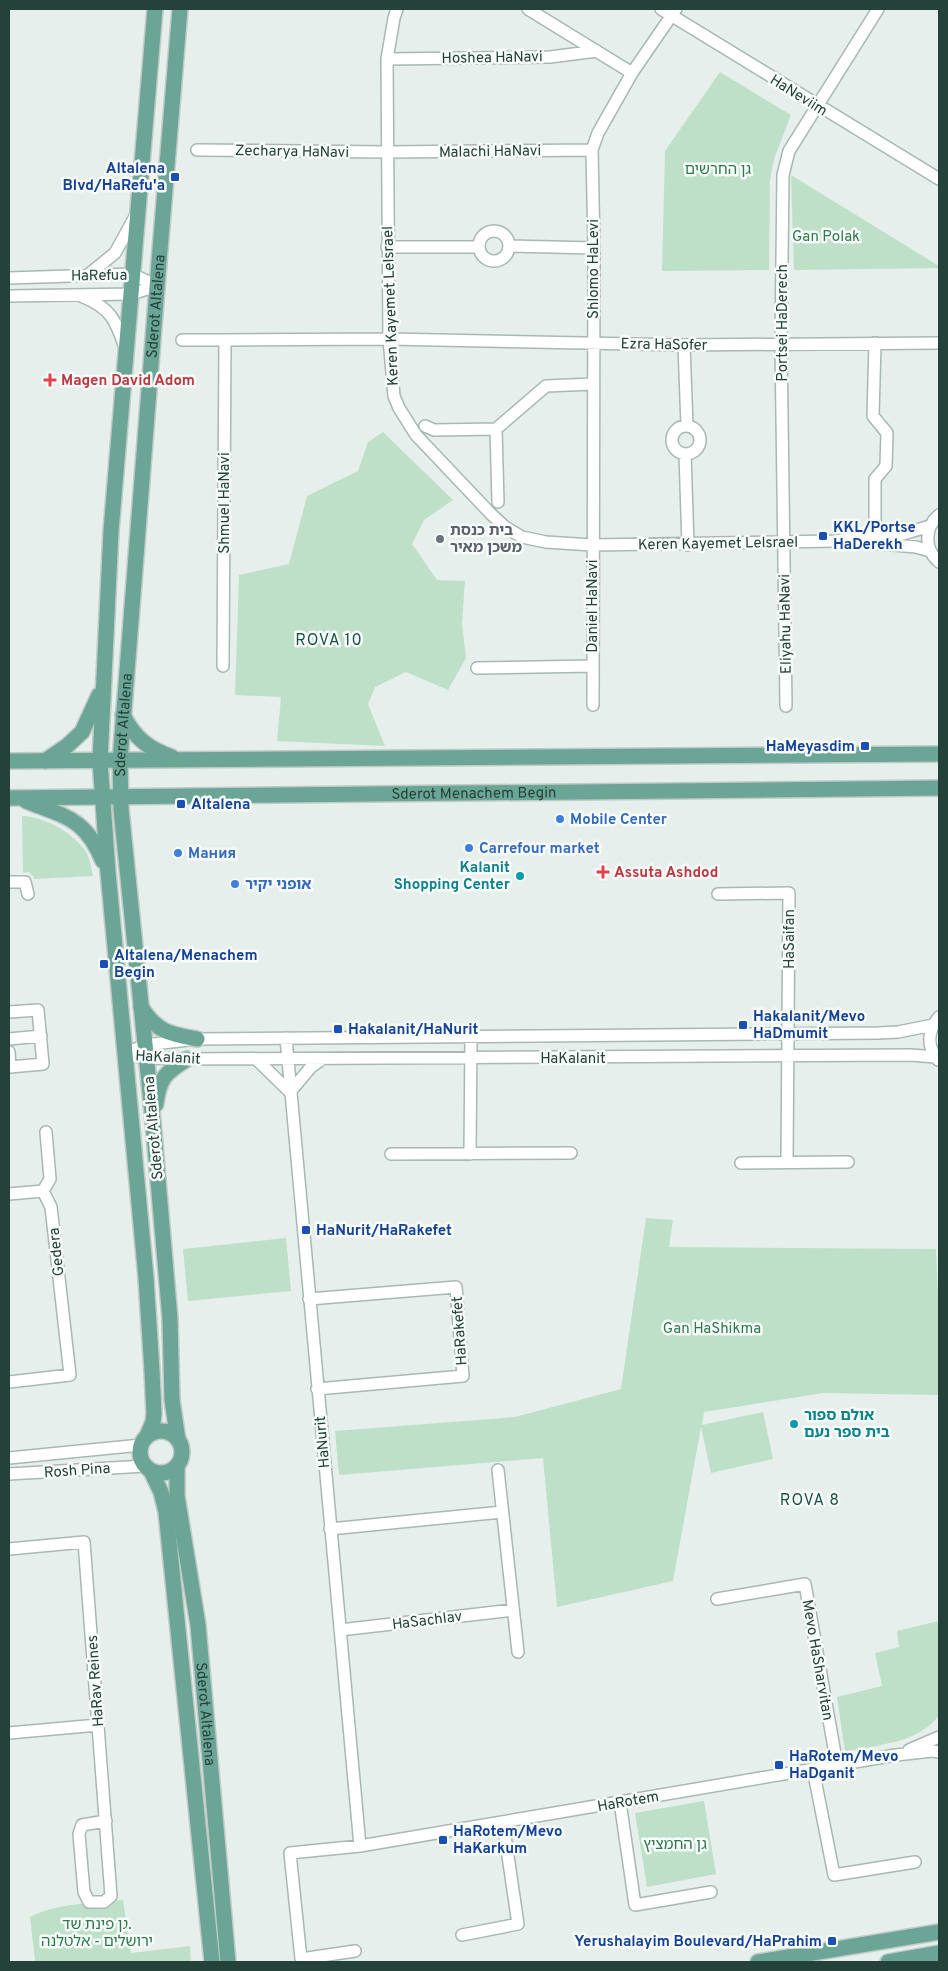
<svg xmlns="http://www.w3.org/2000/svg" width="948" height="1971" font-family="Overpass,'Noto Sans Hebrew',sans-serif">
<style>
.green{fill:#bfe0c8}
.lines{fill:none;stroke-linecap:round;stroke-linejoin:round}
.minor-casing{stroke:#a8b8b2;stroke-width:14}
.major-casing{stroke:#c2cac8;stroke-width:18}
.minor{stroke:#fff;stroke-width:11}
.major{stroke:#6aa596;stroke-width:15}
.transit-dot{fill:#1a4fb4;stroke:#f7fbf9;stroke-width:2}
.health-dot{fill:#e0444e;stroke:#f7fbf9;stroke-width:2}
.worship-dot{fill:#6b7280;stroke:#f7fbf9;stroke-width:2}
.shop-dot{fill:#3f7fe0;stroke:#f7fbf9;stroke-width:2}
.culture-dot{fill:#0f9aa8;stroke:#f7fbf9;stroke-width:2}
.labels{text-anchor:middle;stroke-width:5;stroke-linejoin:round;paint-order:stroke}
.street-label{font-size:15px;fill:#24423a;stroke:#f7fbf9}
.transit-label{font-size:15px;font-weight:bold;fill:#164399;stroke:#f7fbf9;text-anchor:start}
.park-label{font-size:15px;fill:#2d7a4b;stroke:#f7fbf9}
.health-label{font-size:15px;font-weight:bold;fill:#be3a42;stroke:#f7fbf9;text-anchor:start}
.worship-label{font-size:15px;font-weight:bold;fill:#5b616d;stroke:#f7fbf9;text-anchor:start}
.shop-label{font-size:15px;font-weight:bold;fill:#366cbe;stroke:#f7fbf9;text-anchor:start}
.culture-label{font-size:15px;font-weight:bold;fill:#0d838f;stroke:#f7fbf9;text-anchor:end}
.neighbourhood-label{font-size:16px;letter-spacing:1px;fill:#1f5548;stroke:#f7fbf9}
</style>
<rect width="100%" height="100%" fill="#e6efeb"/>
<path class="green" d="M720 72 791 115 774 159 770 180 769 270 662 271 665 151Z
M791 175 939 266V268L794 270Z
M383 432 453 500 424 520 412 544 437 580 465 581 462 623 466 658 448 690 406 672 375 687 368 704 385 746 277 741 281 697 235 695 239 575 289 564 307 496 358 471 368 442Z
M22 816C45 817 70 831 84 849 90 856 91 867 93 876L34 879 33 876 29 872 23 873Z
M646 1218 673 1220 669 1247 936 1249 939 1320V1395L823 1393 704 1412 702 1425 763 1412 773 1459 711 1473 701 1427 673 1581 557 1607 543 1458 339 1475 335 1431 515 1417 621 1389Z
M286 1238 291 1291 188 1301 183 1249Z
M939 1621V1715C920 1743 876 1745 845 1752L837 1697 882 1686 875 1653 899 1647 897 1631Z
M704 1801 716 1874 647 1887 635 1813Z
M123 1900 131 1953 190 1946 191 1962H32L35 1960 30 1917C57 1903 93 1903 123 1900Z"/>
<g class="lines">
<g class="minor-casing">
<path id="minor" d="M397 9 394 18 387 59 389 339 394 396 399 408 416 435 491 514 505 527 522 537 546 542 592 545 836 541 875 535 903 534 930 526
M528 9 632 73
M661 9 939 179
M387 59 550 57 597 51
M197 150 387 152 592 150
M479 246a15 15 0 1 1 30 0a15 15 0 1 1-30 0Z
M509 246 594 248
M387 247H478
M88 275 115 253 137 213
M9 278 132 274 157 286
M9 296 131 294 157 286
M81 296C110 307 116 320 125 348
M182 340H225
M875 343 873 416 887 433 886 466 875 479V535
M684 345 687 426
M425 426 434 430 496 429
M672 440a14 14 0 1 1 28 0a14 14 0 1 1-28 0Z
M685 454 688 545
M498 502 496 429 546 386 593 384
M939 515C924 528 924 549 939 562
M860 542 916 547 930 551
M223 666 225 340 389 339 684 345 939 343
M477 668 592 666
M593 705 594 248 592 150 598 133 632 73 676 9
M786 706 781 344 783 175 789 151 878 9
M9 882H25L28 894
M718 894 789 893 787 1162
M9 1012 38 1010 43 1064 10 1067 9 1052
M286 1038 360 1846
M9 1039 41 1036
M124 1054 145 1045 197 1039 878 1033 898 1032 933 1025
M124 1054 146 1058 187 1059 911 1055 935 1057
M256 1059 290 1092
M938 1060C926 1046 928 1030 939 1017
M290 1092 311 1067 322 1059
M391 1154 571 1153
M470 1154 471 1036
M741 1163 848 1162
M9 1194 43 1191
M309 1299 456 1287 463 1376 317 1389
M9 1382 70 1375 51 1207 43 1191 50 1179 46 1132
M9 1458 141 1445
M498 1470 518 1652
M9 1474 145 1466
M330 1529 502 1512
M9 1549 84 1542 111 1896 104 1902H89L84 1892 79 1834 82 1825 106 1821
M717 1599 805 1584 837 1765
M340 1630 513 1610
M9 1733 98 1725
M909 1750 939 1737
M813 1769 834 1875 915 1862
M620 1802 635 1905 711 1892
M462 1935 518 1924 503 1822
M355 1951 301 1959 290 1853 360 1846 896 1755 932 1751 939 1752"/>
</g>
<g class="major-casing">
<g id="major">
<path d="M123 715C134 737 148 749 172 757"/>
<path d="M9 761 939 754"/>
<path d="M45 761 67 746 82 732 99 695"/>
<path id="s1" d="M9 798 939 788"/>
<path d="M26 801C66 817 85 818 103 861"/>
<path d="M141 1007C157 1032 169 1034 197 1039"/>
<path d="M156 1104C159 1078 166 1072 187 1059"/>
<circle cx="161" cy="1452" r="21"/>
<path d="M147 1436 153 1422 154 1414 152 1371 146 1278 108 872 100 761 111 531 155 9"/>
<path id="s2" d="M178 1440 172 1400 170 1319 153 1122 121 809 120 761 159 262 180 9"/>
<path id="s3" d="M177 1466V1496L198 1625 228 1962"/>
<path d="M151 1471 161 1492 166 1512 212 1962"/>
<path d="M758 1962 939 1932"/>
<path d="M888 1962 939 1953"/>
</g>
</g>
<use href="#minor" class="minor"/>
<use href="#major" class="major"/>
</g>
<g class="transit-dot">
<rect x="170" y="172" width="10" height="10" rx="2.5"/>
<rect x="818" y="531" width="10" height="10" rx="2.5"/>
<rect x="860" y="741" width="10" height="10" rx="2.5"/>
<rect x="176" y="799" width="10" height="10" rx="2.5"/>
<rect x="99" y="959" width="10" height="10" rx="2.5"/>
<rect x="738" y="1020" width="10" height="10" rx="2.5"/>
<rect x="333" y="1024" width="10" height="10" rx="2.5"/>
<rect x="301" y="1225" width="10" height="10" rx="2.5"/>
<rect x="774" y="1760" width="10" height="10" rx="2.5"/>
<rect x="438" y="1835" width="10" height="10" rx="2.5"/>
<rect x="827" y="1936" width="10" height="10" rx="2.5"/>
</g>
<g class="health-dot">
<path d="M47.5 372.5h5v5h5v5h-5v5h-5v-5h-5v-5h5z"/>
<path d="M600.5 864.5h5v5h5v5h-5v5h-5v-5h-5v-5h5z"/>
</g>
<circle class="worship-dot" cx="440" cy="539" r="5"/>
<g class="shop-dot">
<circle cx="560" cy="819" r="5"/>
<circle cx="469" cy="848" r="5"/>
<circle cx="178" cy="853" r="5"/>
<circle cx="235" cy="884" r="5"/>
</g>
<g class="culture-dot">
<circle cx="520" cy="876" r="5"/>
<circle cx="794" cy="1424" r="5"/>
</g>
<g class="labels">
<g class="street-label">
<text transform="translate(492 57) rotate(-1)" y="5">Hoshea HaNavi</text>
<text transform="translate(799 95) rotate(32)" y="5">HaNeviim</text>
<text transform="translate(292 151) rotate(1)" y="5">Zecharya HaNavi</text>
<text transform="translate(490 151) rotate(-1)" y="5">Malachi HaNavi</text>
<text transform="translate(593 269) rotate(-90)" y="5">Shlomo HaLevi</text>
<text transform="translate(99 275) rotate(-1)" y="5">HaRefua</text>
<text dy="5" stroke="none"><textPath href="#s2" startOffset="1138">Sderot Altalena</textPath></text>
<text transform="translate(390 306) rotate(-92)" y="5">Keren Kayemet LeIsrael</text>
<text transform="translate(782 323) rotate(-90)" y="5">Portsei HaDerech</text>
<text transform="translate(664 344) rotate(1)" y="5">Ezra HaSofer</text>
<text transform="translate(224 503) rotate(-90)" y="5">Shmuel HaNavi</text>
<text transform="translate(718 543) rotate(-1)" y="5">Keren Kayemet LeIsrael</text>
<text transform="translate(592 606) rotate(-90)" y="5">Daniel HaNavi</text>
<text transform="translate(785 624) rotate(-91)" y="5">Eliyahu HaNavi</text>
<text dy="5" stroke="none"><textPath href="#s2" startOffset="718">Sderot Altalena</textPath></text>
<text dy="5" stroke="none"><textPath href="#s1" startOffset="465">Sderot Menachem Begin</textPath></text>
<text transform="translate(789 939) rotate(-90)" y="5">HaSaifan</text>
<text transform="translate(168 1057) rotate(3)" y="5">HaKalanit</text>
<text x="573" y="1063">HaKalanit</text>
<text transform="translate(153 1128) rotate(-95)" y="5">Sderot Altalena</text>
<text transform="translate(56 1252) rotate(-96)" y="5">Gedera</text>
<text transform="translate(459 1331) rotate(-94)" y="5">HaRakefet</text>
<text transform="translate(322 1442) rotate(-95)" y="5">HaNurit</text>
<text transform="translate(77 1470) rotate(-4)" y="5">Rosh Pina</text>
<text transform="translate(427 1620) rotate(-7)" y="5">HaSachlav</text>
<text transform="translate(818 1660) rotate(80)" y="5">Mevo HaSharvitan</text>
<text transform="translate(95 1681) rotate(-94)" y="5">HaRav Reines</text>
<text dy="5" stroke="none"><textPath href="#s3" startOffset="250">Sderot Altalena</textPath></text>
<text transform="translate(628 1801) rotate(-10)" y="5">HaRotem</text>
</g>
<g class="transit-label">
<text x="165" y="173" text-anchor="end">Altalena<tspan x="165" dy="17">Blvd/HaRefu'a</tspan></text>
<text x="833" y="532">KKL/Portse<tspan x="833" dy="17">HaDerekh</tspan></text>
<text x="855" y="751" text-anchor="end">HaMeyasdim</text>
<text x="191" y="809">Altalena</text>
<text x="114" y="960">Altalena/Menachem<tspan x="114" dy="17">Begin</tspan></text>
<text x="753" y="1021">Hakalanit/Mevo<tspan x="753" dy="17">HaDmumit</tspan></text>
<text x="348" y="1034">Hakalanit/HaNurit</text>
<text x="316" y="1235">HaNurit/HaRakefet</text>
<text x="789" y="1761">HaRotem/Mevo<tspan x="789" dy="17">HaDganit</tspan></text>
<text x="453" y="1836">HaRotem/Mevo<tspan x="453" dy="17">HaKarkum</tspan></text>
<text x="822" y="1946" text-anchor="end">Yerushalayim Boulevard/HaPrahim</text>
</g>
<g class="park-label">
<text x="718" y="174">גן החרשים</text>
<text x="826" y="241">Gan Polak</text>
<text x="712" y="1333">Gan HaShikma</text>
<text x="675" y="1849">גן החמציץ</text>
<text x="97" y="1929">גן פינת שד.<tspan x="97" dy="17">ירושלים - אלטלנה</tspan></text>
</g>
<g class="health-label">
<text x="61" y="385">Magen David Adom</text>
<text x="614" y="877">Assuta Ashdod</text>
</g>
<g class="worship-label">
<text x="450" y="535">בית כנסת<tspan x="450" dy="17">משכן מאיר</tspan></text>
</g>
<g class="shop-label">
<text x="570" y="824">Mobile Center</text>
<text x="479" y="853">Carrefour market</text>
<text x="188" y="858">Мания</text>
<text x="245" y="889">אופני יקיר</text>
</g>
<g class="culture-label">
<text x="510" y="872">Kalanit<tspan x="510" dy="17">Shopping Center</tspan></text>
<text x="804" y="1420" text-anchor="start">אולם ספור<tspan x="804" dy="17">בית ספר נעם</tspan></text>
</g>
<g class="neighbourhood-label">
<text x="329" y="645">ROVA 10</text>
<text x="810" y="1505">ROVA 8</text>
</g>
</g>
<rect width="948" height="1971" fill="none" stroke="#24423a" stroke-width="20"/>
</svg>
